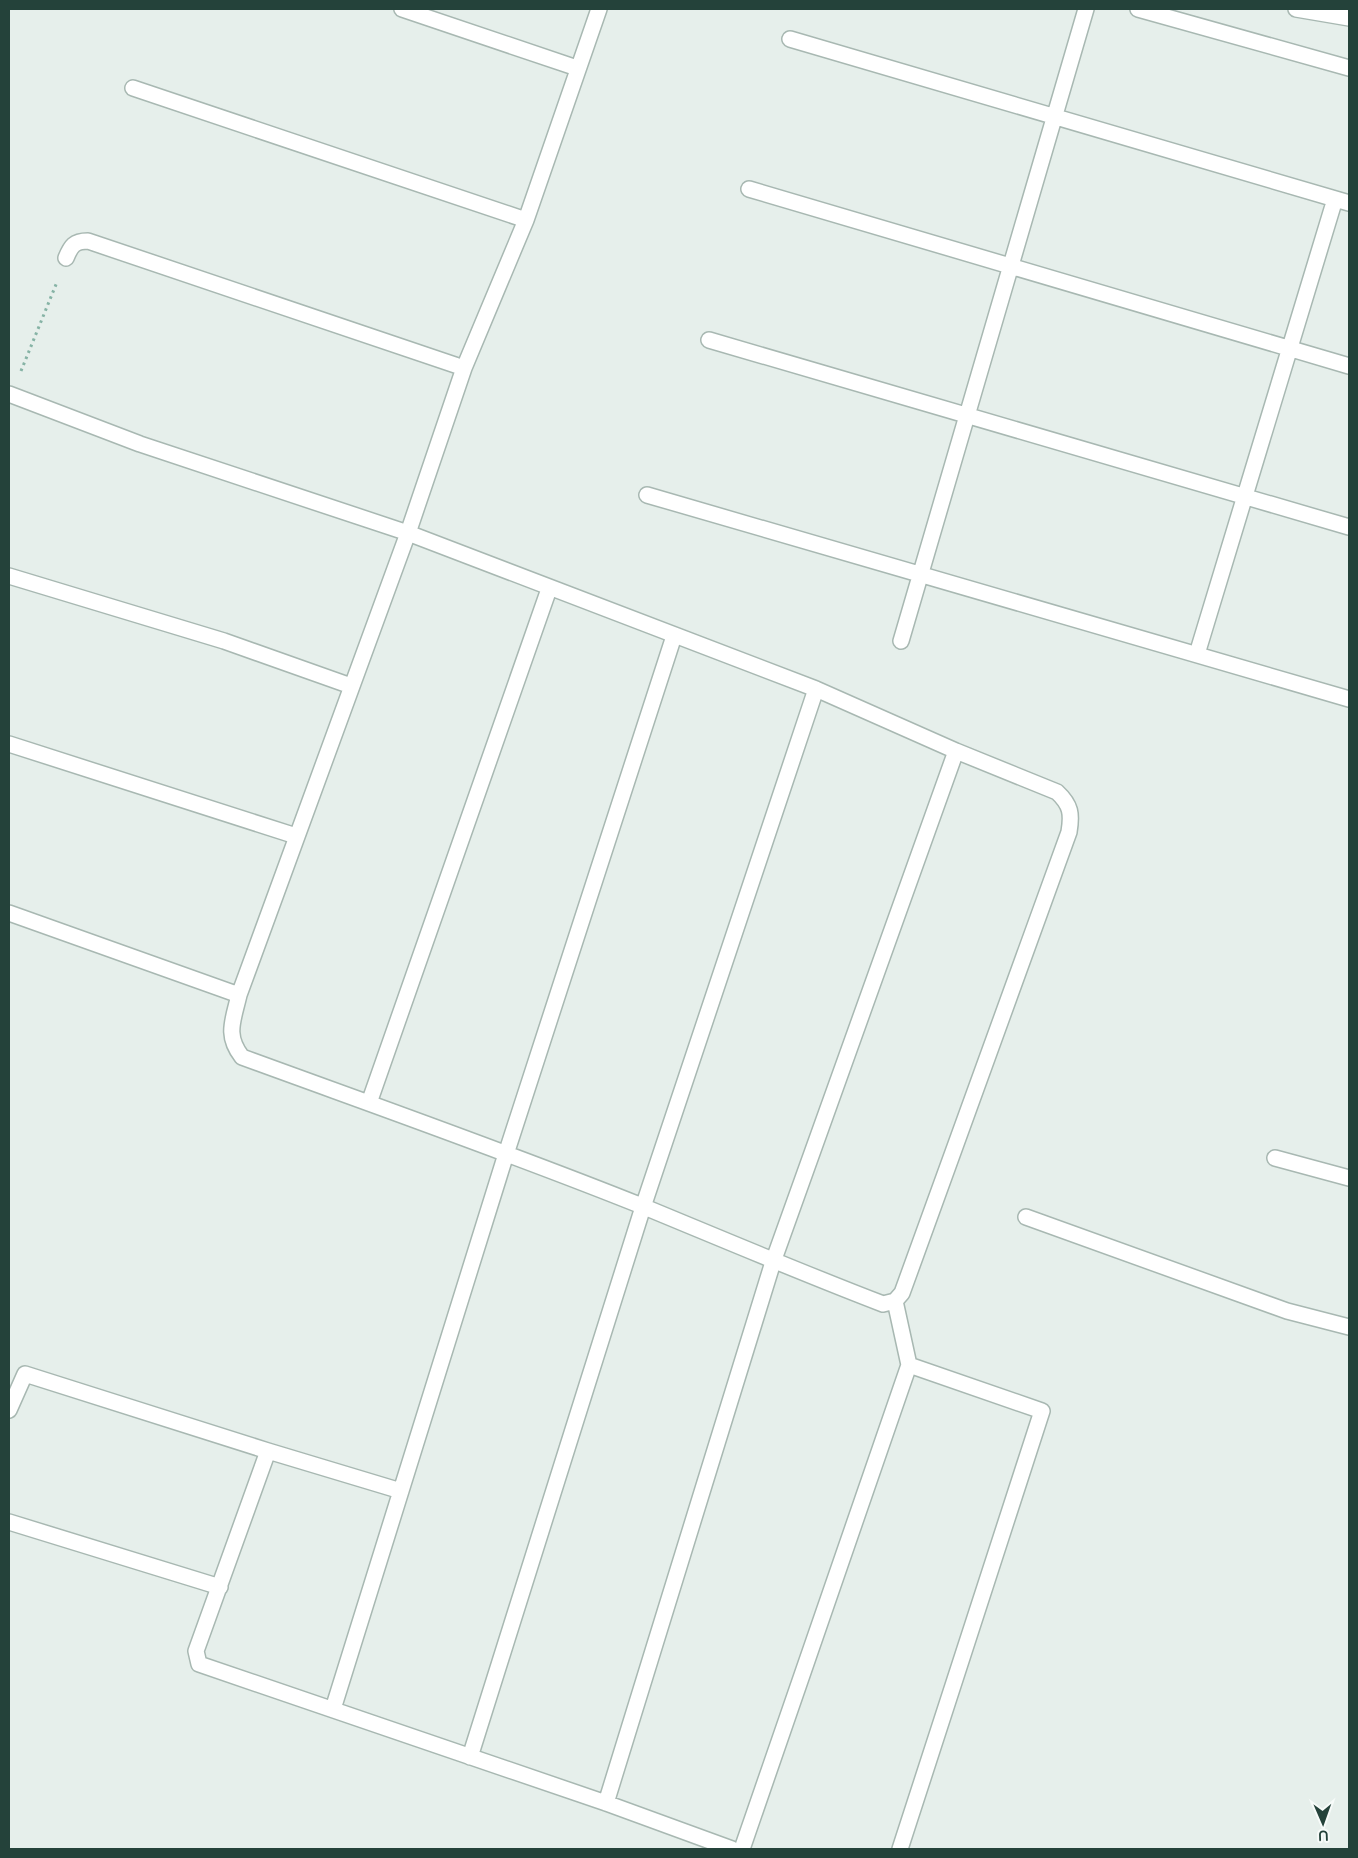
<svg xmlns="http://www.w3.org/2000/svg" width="1358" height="1858" font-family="'Varela Round',sans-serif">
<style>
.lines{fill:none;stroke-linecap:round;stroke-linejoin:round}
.minor-casing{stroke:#a8b8b2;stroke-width:18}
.path{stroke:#86b3a5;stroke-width:3;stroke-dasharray:2.5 4;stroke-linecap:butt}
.minor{stroke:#fff;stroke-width:15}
</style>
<rect width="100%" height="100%" fill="#e6efeb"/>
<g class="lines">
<g class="minor-casing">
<path id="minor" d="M402 9 577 68
M1138 9 1349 68
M1296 9 1349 18
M790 39 1349 203
M133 88 526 220
M749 189 1349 366
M66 258C71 246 74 241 88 241L464 368
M709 340 1349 527
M9 394 140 444 408 533 816 689 956 751 1057 792C1071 805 1072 814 1069 832L902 1293 895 1301 883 1304C802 1273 722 1239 642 1206 510 1153 376 1106 242 1057 225 1035 233 1021 239 995
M647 495 1349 699
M9 576 224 641 351 686
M901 641 1086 9
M1197 654 1335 199
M9 744 296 836
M9 913 239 995 408 533 464 368 526 220 599 9
M369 1103 549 589
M1275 1158 1349 1178
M1026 1217 1287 1311 1349 1327
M9 1410 25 1374 268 1451 401 1491
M268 1451 196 1651 199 1664 606 1803 732 1849
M9 1522 220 1587
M333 1709 506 1154 674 636
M470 1757 643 1207 816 689
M606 1803 773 1262 956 751
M742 1849 909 1365 895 1301
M900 1849 1042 1411 909 1365"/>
</g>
<path class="path" d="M21 371 57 282"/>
<use href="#minor" class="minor"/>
</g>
<rect width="1358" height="1858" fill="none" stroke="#24423a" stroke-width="20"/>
<g transform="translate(1323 1823) rotate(178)" stroke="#f7fbf9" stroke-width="4" paint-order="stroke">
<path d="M0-4L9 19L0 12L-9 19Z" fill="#24423a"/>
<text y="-8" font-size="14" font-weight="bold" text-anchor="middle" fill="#24423a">U</text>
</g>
</svg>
